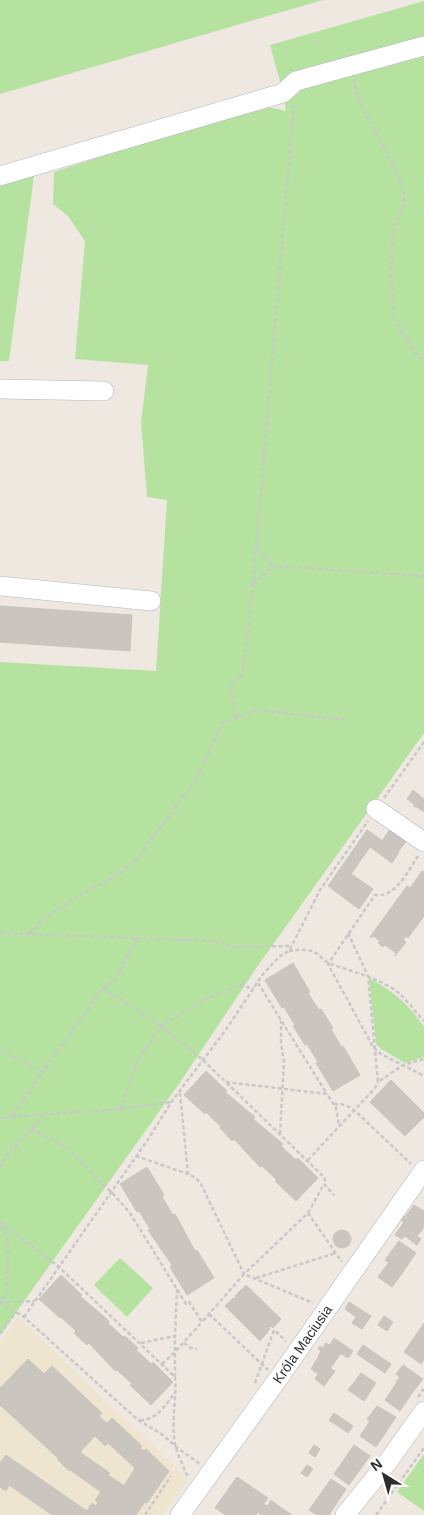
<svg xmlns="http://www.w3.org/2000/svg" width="424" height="1515" font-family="Arial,sans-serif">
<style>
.education{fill:#eee5d1}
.green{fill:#b6e2a0}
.building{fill:#cac6bf;stroke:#cac4ba}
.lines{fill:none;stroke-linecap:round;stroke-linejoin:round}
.minor-casing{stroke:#b1b3bd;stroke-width:20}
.path{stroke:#c8c8c8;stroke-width:2.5;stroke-dasharray:4 2.5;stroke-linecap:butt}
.minor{stroke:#fff;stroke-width:19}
.labels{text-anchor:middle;stroke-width:5;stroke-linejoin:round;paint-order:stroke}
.street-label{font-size:14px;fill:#2d2d2d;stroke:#fff}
</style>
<rect width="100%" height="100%" fill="#eee8e1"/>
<path class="education" d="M18 1317 187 1478 184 1486 163 1515H0V1343Z"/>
<path class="green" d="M0 0H323L0 94Z
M424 1V733L257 967 181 1081 0 1335V662L156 671 167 500 147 497 141 422 148 365 75 359 85 241 68 216 53 204 54 172 258 105 286 111 283 93 270 45Z
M34 176 9 361H0V186Z
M369 978C394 992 405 1001 422 1024L424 1027V1057L405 1063 381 1049 376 1044Z
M120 1258 153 1288 127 1317 94 1285Z
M424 1454V1511L397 1492Z"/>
<path class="building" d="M0 606 132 615 130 651 0 642Z
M413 790 424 799V812L417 807H414V804L407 799Z
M391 828 408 839 398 852 382 841Z
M367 830 399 852 392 863 370 847 351 874 373 889 359 909 328 886Z
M422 871 424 872V916L408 938 406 936 403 940 406 942 395 956 396 953 385 945 383 947 378 943 380 941 373 936 371 938 370 937 407 886 410 888Z
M293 963 310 992 308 993 319 1010 321 1009 333 1028 331 1029 342 1048 343 1046 360 1075 333 1091 316 1063 318 1062 307 1044 305 1045 293 1026 295 1025 284 1007 282 1008 265 980Z
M206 1071 227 1091 225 1092 255 1117 253 1119 283 1144 281 1146 296 1160 298 1158 318 1178 296 1201 275 1181 277 1180 262 1166 260 1167 234 1139 232 1141 220 1128 221 1127 206 1112 205 1114 184 1095Z
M391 1080 424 1113V1117L405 1136 370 1102Z
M147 1167 164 1195 162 1197 173 1215 175 1214 195 1251 197 1250 214 1278 187 1295 170 1267 172 1265 148 1230 150 1229 139 1211 137 1212 120 1184Z
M414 1205 424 1211 423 1229 406 1216Z
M404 1216 423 1229 417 1236 421 1239 417 1245 405 1236 402 1239 395 1235 404 1222 401 1220Z
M333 1239a9 9 0 1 1 18 0a9 9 0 1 1-18 0Z
M399 1241 416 1253 413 1257 396 1245Z
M396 1245 413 1257 403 1272 385 1260Z
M389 1262 403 1272 392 1287 378 1277Z
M61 1275 82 1295 80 1296 109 1321 108 1323 123 1337 125 1336 138 1348 136 1350 144 1357 151 1364 153 1362 173 1382 151 1405 130 1385 132 1384 128 1380 117 1370 115 1371 89 1343 87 1345 74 1333 76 1331 61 1317 60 1318 39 1299Z
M246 1285 281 1319 273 1328 271 1326 269 1327 270 1329 260 1341 225 1306 233 1298 235 1299 236 1298 235 1296Z
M349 1302 371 1316 362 1329 352 1323 356 1317 345 1309Z
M384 1316 393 1322 387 1331 378 1325Z
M424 1323V1359L421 1364 404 1352Z
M334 1338 353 1351 348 1358 329 1346Z
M326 1343 341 1353 332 1366 318 1356 321 1351 318 1349 320 1346 323 1348Z
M363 1345 391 1364 385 1373 357 1354Z
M319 1356 332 1366 330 1368 335 1371 324 1386 315 1379 318 1374 311 1369Z
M28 1359 44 1374 52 1366 102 1413 99 1416 107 1423 82 1450 69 1471 57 1459 58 1458 0 1405V1388Z
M403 1365 423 1379 412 1393 396 1382 400 1377 396 1374Z
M361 1373 376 1383 370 1392 355 1381Z
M355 1381 370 1392 364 1401 348 1390Z
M397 1382 412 1393 400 1411 385 1400Z
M377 1406 396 1417 386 1432 367 1419Z
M334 1413 353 1426 348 1433 329 1420Z
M112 1418 142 1446 140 1448 144 1451 146 1449 169 1471 147 1503 145 1502 136 1515H93L87 1511 92 1503 96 1506 98 1502 95 1500 101 1492 121 1506 132 1491 124 1486 135 1468 108 1443 105 1446 95 1436Z
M370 1421 386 1432 376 1447 360 1436Z
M314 1445 320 1449 315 1457 309 1453Z
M354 1445 370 1456 349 1485 334 1474Z
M81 1453 110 1473 108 1475 132 1491 121 1506 70 1470Z
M6 1455 87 1511 93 1515H52L9 1485 6 1491 0 1487V1463Z
M307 1465 313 1469 307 1477 301 1473Z
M237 1477 268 1498 256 1515H253L224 1495Z
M331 1479 346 1489 329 1515H317L309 1510Z
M224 1495 253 1515H226L215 1508Z
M271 1500 283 1509 279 1515H262Z
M264 1504 267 1506 261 1515 258 1512Z
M283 1509 292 1515H279Z"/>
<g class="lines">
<g class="minor-casing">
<g id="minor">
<path d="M0 176 283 93 296 81 424 46"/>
<path d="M0 389 104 391"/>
<path d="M0 586 151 601"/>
<path d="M376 809 424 842"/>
<path id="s1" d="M180 1515 278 1379 424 1170"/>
<path d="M345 1515 387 1463 424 1411"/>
</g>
</g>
<path class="path" d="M354 79 359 100 396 171 404 190V205L393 231 391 275 394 317 415 352 424 361
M256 548 274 566
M253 584 274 566 424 576
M236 718 231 684 243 673 253 584 294 103
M384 798 424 742
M418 856C408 871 396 898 375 895L328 964 373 1047 381 1054 424 1076
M0 933 213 941 236 947 291 946
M348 933 368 976 378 1082 403 1065 424 1059
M29 934 47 916 85 892 115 877 135 861 196 780 223 723 256 710 347 720
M289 951C298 950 308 948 316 953 321 956 324 962 331 964 353 972 375 977 395 990 406 998 414 1011 424 1021
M258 983 327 1094
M103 988 161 1026 203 1060 325 1178 324 1184 334 1195
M0 1050 44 1072
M226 1082 327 1094 336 1108 339 1126
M180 1093 188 1174 196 1178 201 1184 244 1274 308 1213 342 1262
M334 1104H341L352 1108 411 1164
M121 1109 137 1062 161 1026 208 998 241 985 254 989
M11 1117 121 1109 172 1102
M0 1118 11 1117 103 988 114 982 137 938
M32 1129 67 1147 116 1197 130 1213 186 1304 189 1302 202 1322 244 1274 313 1303
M280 1134 284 1061 281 1044V1021
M136 1156 188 1174
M308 1160 375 1088 378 1082
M0 1168C8 1149 30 1133 42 1116
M308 1213 324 1184
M0 1222 59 1267 175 1377C177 1400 170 1425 176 1448 179 1458 184 1468 188 1477
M0 1227 7 1235 8 1251 6 1292 1 1302 35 1301
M256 1278 336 1253
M0 1302 24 1317 138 1420 163 1435 176 1447 200 1464
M209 1314 268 1370
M24 1317 147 1141 172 1101 225 1031 263 974 280 956 289 951 320 890 368 821
M0 1334 16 1312
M141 1343 175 1336 177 1289
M184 1343 191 1348 197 1349
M162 1364 175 1352 202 1322
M175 1377V1336
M255 1383 274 1330 286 1341
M418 1397 424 1389
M140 1420C158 1420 166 1404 176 1391
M145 1515 171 1476
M376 1515 424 1448"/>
<use href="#minor" class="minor"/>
</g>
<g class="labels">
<g class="street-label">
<text dy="5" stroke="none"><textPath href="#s1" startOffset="210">Króla Maciusia</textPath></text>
</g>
</g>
<g transform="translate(384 1475) rotate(323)" stroke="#ffffff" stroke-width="4" paint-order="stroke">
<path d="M0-4L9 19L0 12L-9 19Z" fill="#2d2d2d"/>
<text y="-8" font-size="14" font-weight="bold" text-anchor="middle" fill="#2d2d2d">N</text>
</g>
</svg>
